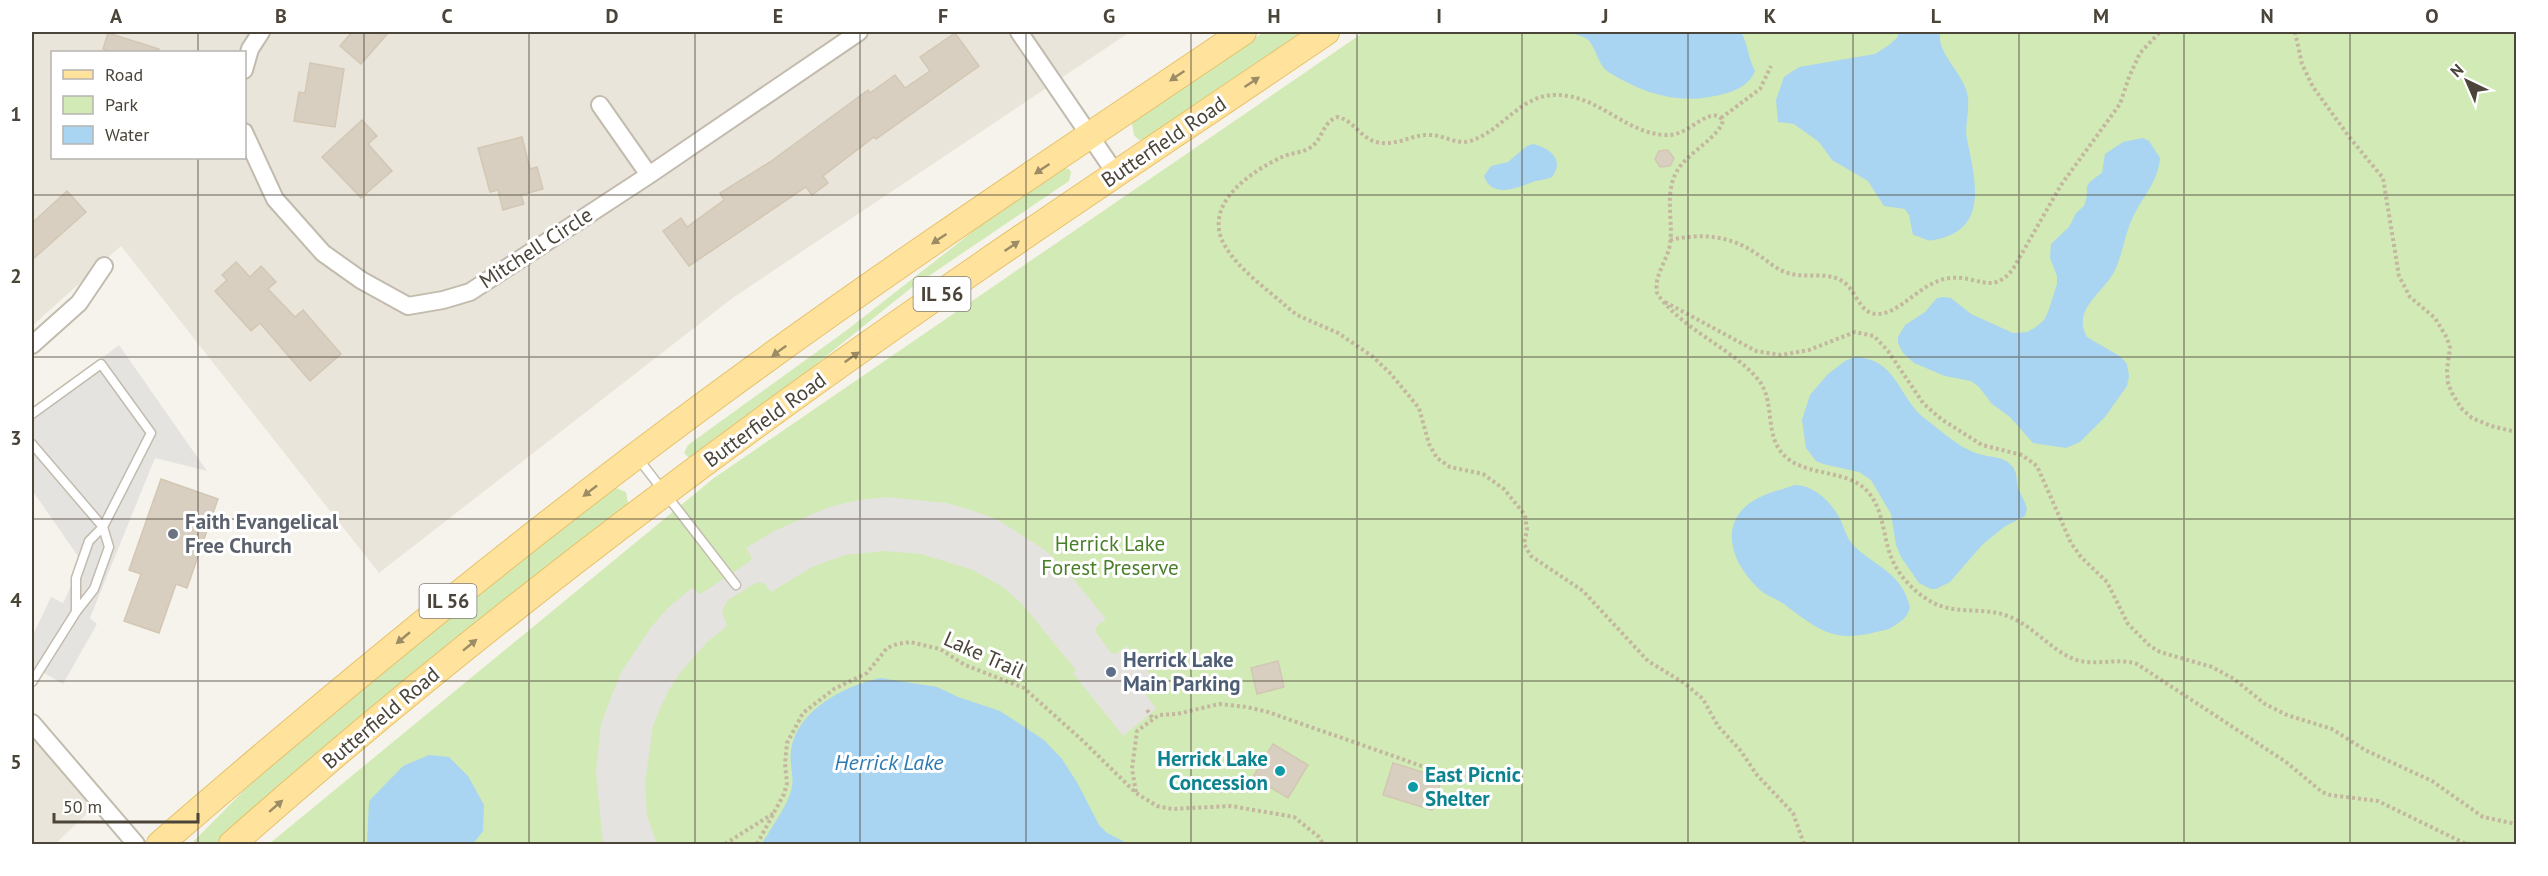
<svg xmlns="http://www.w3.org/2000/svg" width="2548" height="876" font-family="'PT Sans',sans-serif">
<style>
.residential{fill:#eae5da;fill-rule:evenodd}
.green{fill:#d2eab5}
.parking{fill:#e5e3e0}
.water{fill:#a9d4f2}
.building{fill:#d8cfc1;stroke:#d3c7b4;stroke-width:1.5}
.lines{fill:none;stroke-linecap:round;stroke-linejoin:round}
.service-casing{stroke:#c2bbae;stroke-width:11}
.minor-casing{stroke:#c2bbae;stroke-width:20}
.primary-casing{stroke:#e6c16a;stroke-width:28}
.path{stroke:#c4b79f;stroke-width:4;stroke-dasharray:3 3;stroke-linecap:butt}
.service{stroke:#fff;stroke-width:8}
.minor{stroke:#fff;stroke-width:16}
.primary{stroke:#ffe39c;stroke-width:26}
.oneway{fill:#9c8c66}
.grid{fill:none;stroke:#4b4439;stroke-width:1.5;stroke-opacity:0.55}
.worship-dot{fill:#6b7280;stroke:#fff;stroke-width:2}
.service-dot{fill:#5c6f8a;stroke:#fff;stroke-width:2}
.culture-dot{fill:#0f9aa8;stroke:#fff;stroke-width:2}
.labels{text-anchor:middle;stroke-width:6;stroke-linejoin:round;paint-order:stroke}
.shield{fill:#fff;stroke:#817c74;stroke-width:1.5}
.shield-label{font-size:20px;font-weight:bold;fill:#4b4439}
.street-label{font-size:21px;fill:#4b4439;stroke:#fff}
.worship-label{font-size:21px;font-weight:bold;fill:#5b616d;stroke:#fff;text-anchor:start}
.park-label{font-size:21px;fill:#4a7f2a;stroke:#fff}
.service-label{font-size:21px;font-weight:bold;fill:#4e5e75;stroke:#fff;text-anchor:start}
.culture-label{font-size:21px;font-weight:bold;fill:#0d838f;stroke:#fff;text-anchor:end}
.water-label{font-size:22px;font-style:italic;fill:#2e7ab2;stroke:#fff}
.neatline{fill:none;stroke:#4b4439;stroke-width:2}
.grid-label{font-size:20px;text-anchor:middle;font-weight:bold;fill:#4b4439}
</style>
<rect width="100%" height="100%" fill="#f6f3ec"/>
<path class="residential" d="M32 32H1130L734 297 379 573 121 246 32 326ZM52 52H244V158H52Z
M32 734 94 807 55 844H32Z"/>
<path class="green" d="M1264 32H1306L1150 138 1139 140 1134 135 1132 124 1136 119Z
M1364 32H2516V844H269L714 478Z
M1063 168 1069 169 1071 172 1069 181 911 288 764 406 694 457H688L684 453 688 445 847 330 994 215Z
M616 488 626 492 628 504 215 844H191L272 762 467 602Z"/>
<path class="parking" d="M119 345 207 471 155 458 90 618 97 624 63 684 32 666V637L51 597 63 603 82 562 32 490V411Z
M887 497 946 503 971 510 998 520 1045 550 1066 570 1106 619 1097 626 1095 631 1111 653 1116 654 1127 646 1156 682 1144 692 1156 709 1123 736 1073 673 1076 670 1023 605 1003 587 973 570 921 554 884 551 845 555 812 567 771 592 765 584 757 582 728 600 722 611 727 626 707 642 680 673 667 693 653 725 645 783 647 816 657 844H616L613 842 603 844 596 772 601 724 620 674 652 626 669 607 693 587 699 594 702 593 749 562 752 558 746 548 774 531 829 507 859 500Z"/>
<path class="water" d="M1570 32H1741C1748 44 1748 58 1755 71 1750 83 1740 89 1727 93 1684 106 1648 96 1610 73 1597 66 1597 47 1587 39 1582 35 1575 35 1570 32Z
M1899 32H1940C1937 55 1962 71 1967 93 1971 108 1964 124 1967 139 1975 180 1990 230 1934 240 1927 242 1920 236 1913 235L1909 215 1905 209 1884 206 1868 181 1832 160 1819 142 1794 124 1778 122 1776 100 1784 77 1799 67 1875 54 1889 45 1897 38Z
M2143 138 2149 141 2160 158C2158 182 2143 196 2133 217 2125 233 2123 253 2115 270 2105 292 2071 309 2087 337L2121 357 2127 364 2129 376 2127 386 2105 417 2080 442 2066 448 2033 443 2010 417 1992 404 1979 387 1971 381 1945 376 1914 363 1903 353 1898 343V337L1905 325 1925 312 1937 298 1943 297 1951 298 1971 314 2013 333 2027 332 2036 327 2044 320 2048 312 2057 284V276L2050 258 2051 244 2069 227 2076 213 2084 206C2092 185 2078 189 2102 173L2105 154 2123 142Z
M1533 144C1550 148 1565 160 1552 177 1545 180 1539 180 1533 182 1516 188 1492 199 1484 176L1491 166 1508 162 1527 146Z
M1855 357C1897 359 1897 395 1924 418 1936 427 1949 438 1961 446 1967 449 1976 454 1983 455 1994 458 2003 456 2012 466 2018 474 2016 479 2018 488 2021 495 2025 501 2027 509L2025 516 2004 527 1982 545 1950 582 1936 589H1931L1919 583 1901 557 1896 545 1891 514 1871 480 1859 472 1823 464 1816 461 1806 448 1802 420 1810 395 1828 374 1845 361Z
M1795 485C1815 485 1833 504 1841 521 1845 530 1847 539 1854 546 1876 567 1902 573 1910 607 1908 618 1899 623 1889 629 1876 632 1862 636 1848 636 1823 636 1803 618 1784 604 1775 598 1764 595 1757 587 1728 559 1718 517 1760 497 1771 492 1784 489 1795 485Z
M880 678 937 687 958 697 1000 711 1044 740 1062 759 1078 784 1099 825 1107 833 1129 844H762C770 829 789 804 792 787 794 775 789 762 791 750 797 710 844 686 880 678Z
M429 755 449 757 468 776 484 805 483 831 473 844H367L369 801 403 766Z"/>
<path class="building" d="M352 32H389L361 64 340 46Z
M108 33 159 49V52H113L103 49Z
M955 33 979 66 876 139 874 137 823 176 828 183 812 195 806 187 689 266 663 231 681 218 687 227 724 200 720 193 770 162 868 90 870 93 895 75 905 88 930 71 920 57Z
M310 63 344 69 335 127 294 121 299 92 305 93Z
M362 120 377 136 368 144 392 171 361 198 322 157Z
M522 137 530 169 537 167 543 189 521 195 524 204 503 210 498 190 490 192 478 148Z
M1668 150 1674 158 1670 166 1660 167 1655 159 1659 151Z
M67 191 86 212 32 260V223Z
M236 262 250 277 261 266 276 282 268 289 295 317 303 310 341 354 310 381 260 323 251 331 215 291 227 280 222 275Z
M161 479 218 499 187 588 176 584 159 633 124 621 141 574 129 570Z
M1278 661 1284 687 1257 694 1251 668Z
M1273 744 1308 765 1288 798 1253 777Z
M1393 763 1442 778 1432 810 1383 795Z"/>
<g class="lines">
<g class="service-casing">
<path id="service" d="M32 414 101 364 151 433 103 527 89 541 76 578V612
M32 444 103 527 109 547 94 589 76 612 32 682
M637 457 736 585"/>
</g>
<g class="minor-casing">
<path id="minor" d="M1019 32 1116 174
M244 70 250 49 261 32
M600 105 649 175
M244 132 275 199 323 253 361 280 408 306 443 300 470 292 649 175 859 32
M32 345 79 303 104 266
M32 723 136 844"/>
</g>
<g class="primary-casing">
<path id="primary" d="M160 844C340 688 524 537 716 396 888 269 1067 151 1243 32
M232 844C403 693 583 551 767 417 950 283 1139 159 1326 32"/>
</g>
<path class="path" d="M2295 32 2302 64 2313 87 2350 138 2383 178 2399 276 2410 297 2435 318 2447 338 2450 348 2447 370 2448 383 2452 393 2461 408 2472 418 2491 426 2516 432
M1721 118 1760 89 1771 66
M1670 240C1702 233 1729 235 1757 254 1767 260 1776 270 1788 273 1805 279 1827 271 1842 281 1856 289 1859 314 1877 314 1901 314 1921 281 1950 278 1977 275 1992 296 2013 269L2061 185 2120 104 2129 77 2140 53 2160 32
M1665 302 1756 351 1781 355 1809 350 1855 332 1874 336 1888 351 1923 403 1941 419 1982 445 2022 455 2037 466 2071 543 2081 557 2107 582 2128 624 2150 646 2160 652 2212 667 2234 679 2265 704 2287 715 2332 729 2365 750 2432 781 2483 817 2516 824
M1147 710 1153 719
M1136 792 1132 769 1137 731 1159 715 1177 714 1219 704 1247 707 1268 712 1439 772
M725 844 774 813
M757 844 784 794 787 783 785 764 787 743 803 713 834 689 867 673 887 648 897 644 910 642 940 649 965 665 1024 688 1082 740 1136 793 1157 806 1172 809 1231 806 1294 817 1319 837 1323 844
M1804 844 1793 813 1757 775 1740 750 1718 726 1703 699 1684 683 1648 661 1583 591 1531 556 1524 544 1527 530 1525 515 1504 489 1483 474 1450 467 1437 458 1429 444 1419 408 1390 373 1372 356 1338 333 1297 315 1287 307C1267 289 1239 270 1225 246 1201 205 1250 172 1282 157 1290 153 1300 153 1308 149 1323 142 1321 122 1338 117 1354 121 1361 138 1376 142 1396 147 1412 134 1430 135 1445 135 1456 145 1470 141 1503 131 1521 93 1558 95 1599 96 1624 132 1664 135 1688 137 1702 112 1718 116L1723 120C1721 136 1686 154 1677 171 1663 195 1675 223 1669 249 1665 263 1654 277 1657 293 1681 330 1735 349 1760 382 1776 405 1763 438 1787 458 1810 477 1849 469 1869 493 1884 512 1883 536 1891 557 1898 575 1914 592 1930 601 1952 615 1981 607 2005 615 2032 624 2050 650 2074 659 2094 667 2117 657 2137 664L2286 762 2322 792 2330 795 2378 801 2466 844"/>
<use href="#service" class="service"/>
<use href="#minor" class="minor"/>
<use href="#primary" class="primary"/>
</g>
<defs><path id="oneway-solid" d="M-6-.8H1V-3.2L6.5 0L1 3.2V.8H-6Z" transform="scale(1.5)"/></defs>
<g class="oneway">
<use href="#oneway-solid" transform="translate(1177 76) rotate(146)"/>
<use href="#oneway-solid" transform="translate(1252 82) rotate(-34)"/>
<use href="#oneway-solid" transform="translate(1042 169) rotate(146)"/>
<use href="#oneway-solid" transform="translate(939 239) rotate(146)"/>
<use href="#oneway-solid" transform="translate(1012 246) rotate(-34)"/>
<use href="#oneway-solid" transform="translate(779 351) rotate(144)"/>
<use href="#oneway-solid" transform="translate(852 357) rotate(-35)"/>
<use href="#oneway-solid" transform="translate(590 491) rotate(142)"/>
<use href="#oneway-solid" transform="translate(403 638) rotate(140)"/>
<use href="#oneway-solid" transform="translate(470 645) rotate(-39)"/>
<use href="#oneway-solid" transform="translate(276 806) rotate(-41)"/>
</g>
<path class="grid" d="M198 32V52M364 32V844M529 32V844M695 32V844M860 32V844M1026 32V844M1191 32V844M1357 32V844M1522 32V844M1688 32V844M1853 32V844M2019 32V844M2184 32V844M2350 32V844M198 158V844M32 195H2516M32 357H2516M32 519H2516M32 681H2516"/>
<circle class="worship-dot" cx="173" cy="534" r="6"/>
<circle class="service-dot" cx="1111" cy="672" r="6"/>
<g class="culture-dot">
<circle cx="1280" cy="771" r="6"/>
<circle cx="1413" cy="787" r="6"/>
</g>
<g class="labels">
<g class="shield">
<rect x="913.5" y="277" width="57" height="34" rx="4.5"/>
<rect x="419.5" y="584" width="57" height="34" rx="4.5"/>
</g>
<g class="shield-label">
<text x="942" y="301">IL 56</text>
<text x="448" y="608">IL 56</text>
</g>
<g class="street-label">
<text transform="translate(1164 142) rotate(-34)" y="7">Butterfield Road</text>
<text transform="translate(536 248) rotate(-33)" y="7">Mitchell Circle</text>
<text transform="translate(765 420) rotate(-36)" y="7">Butterfield Road</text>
<text transform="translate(984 655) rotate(24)" y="7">Lake Trail</text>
<text transform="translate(381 718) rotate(-40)" y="7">Butterfield Road</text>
</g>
<g class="worship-label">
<text x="185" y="529">Faith Evangelical<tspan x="185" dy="24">Free Church</tspan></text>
</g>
<g class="park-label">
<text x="1110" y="551">Herrick Lake<tspan x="1110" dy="24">Forest Preserve</tspan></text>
</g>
<g class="service-label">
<text x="1123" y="667">Herrick Lake<tspan x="1123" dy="24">Main Parking</tspan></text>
</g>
<g class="culture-label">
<text x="1268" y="766">Herrick Lake<tspan x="1268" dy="24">Concession</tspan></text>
<text x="1425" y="782" text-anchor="start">East Picnic<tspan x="1425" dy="24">Shelter</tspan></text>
</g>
<g class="water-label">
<text x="889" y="770">Herrick Lake</text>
</g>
</g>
<rect width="2548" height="876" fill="none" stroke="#ffffff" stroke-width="66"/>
<rect x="51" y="51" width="195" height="108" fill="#ffffff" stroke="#b7b4b0" stroke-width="1.5"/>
<rect x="63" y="70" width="30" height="9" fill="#ffe39c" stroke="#b7b4b0" stroke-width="1.5"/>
<text x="105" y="81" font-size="18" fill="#4b4439">Road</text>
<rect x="63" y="96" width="30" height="18" fill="#d2eab5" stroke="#b7b4b0" stroke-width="1.5"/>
<text x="105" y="111" font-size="18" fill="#4b4439">Park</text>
<rect x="63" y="126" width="30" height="18" fill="#a9d4f2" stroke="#b7b4b0" stroke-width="1.5"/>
<text x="105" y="141" font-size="18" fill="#4b4439">Water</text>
<g transform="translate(2467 81) rotate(316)" stroke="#ffffff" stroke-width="4.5" paint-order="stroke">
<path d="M0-4.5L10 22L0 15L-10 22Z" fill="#4b4439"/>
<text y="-9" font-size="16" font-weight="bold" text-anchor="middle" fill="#4b4439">N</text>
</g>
<path d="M54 813v9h144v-9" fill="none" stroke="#4b4439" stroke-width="3"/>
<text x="63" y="813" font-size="18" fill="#4b4439" stroke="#ffffff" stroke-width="4.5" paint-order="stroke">50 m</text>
<rect x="33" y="33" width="2482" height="810" class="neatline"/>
<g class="grid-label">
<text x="116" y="23">A</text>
<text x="281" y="23">B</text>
<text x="447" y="23">C</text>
<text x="612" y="23">D</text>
<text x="778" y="23">E</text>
<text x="943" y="23">F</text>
<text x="1109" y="23">G</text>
<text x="1274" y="23">H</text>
<text x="1439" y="23">I</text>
<text x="1605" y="23">J</text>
<text x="1770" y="23">K</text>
<text x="1936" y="23">L</text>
<text x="2101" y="23">M</text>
<text x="2267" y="23">N</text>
<text x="2432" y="23">O</text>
<text x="16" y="121">1</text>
<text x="16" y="283">2</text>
<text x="16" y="445">3</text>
<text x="16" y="607">4</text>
<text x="16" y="769">5</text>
</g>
</svg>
